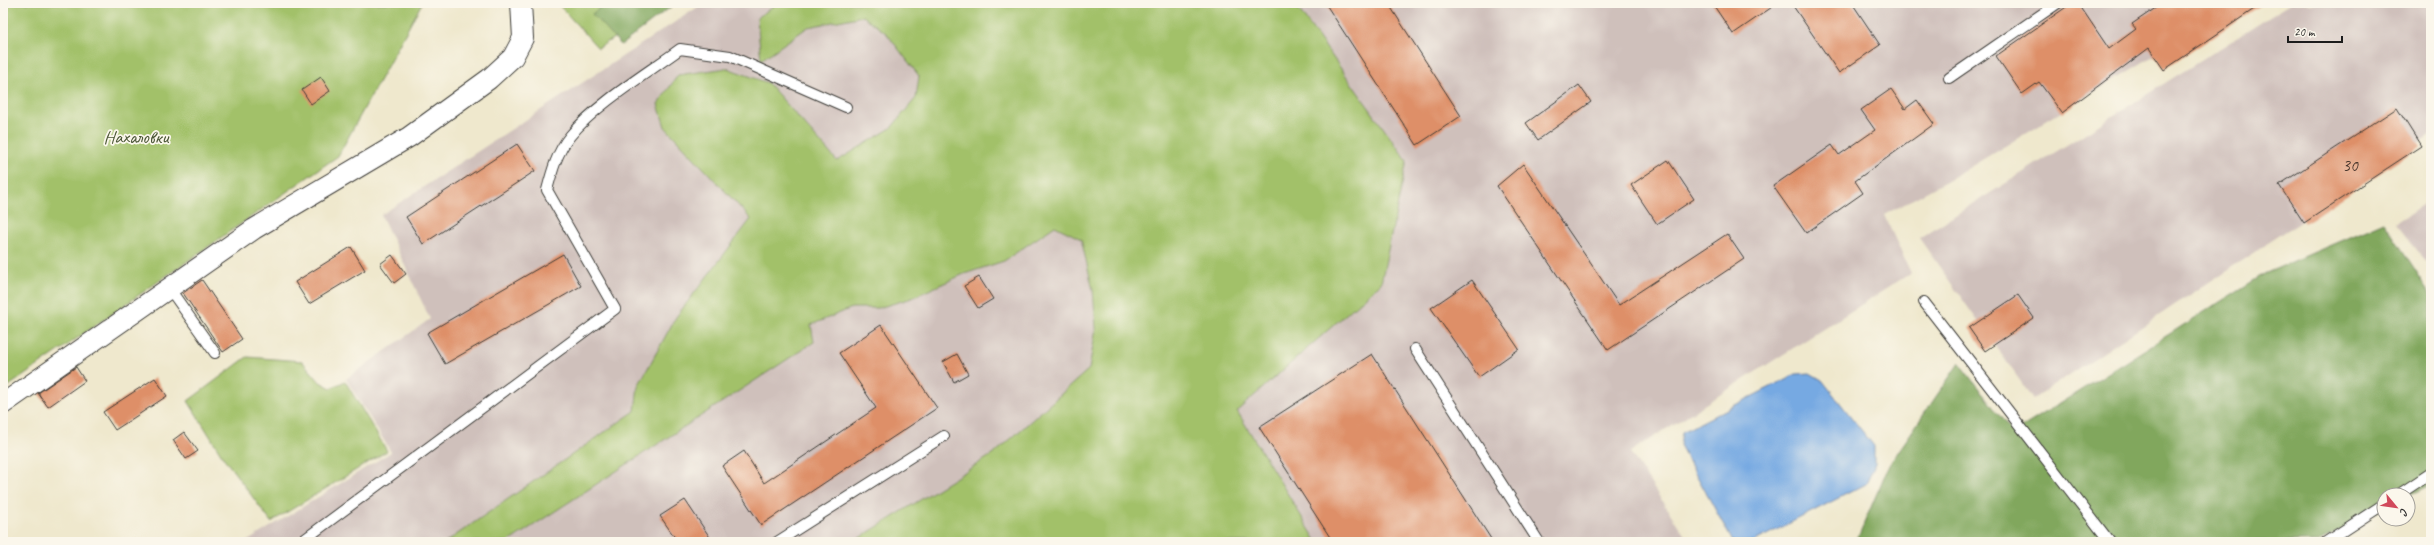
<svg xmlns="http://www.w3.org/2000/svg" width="2434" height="545" font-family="Caveat,sans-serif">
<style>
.industrial{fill:#cfc0bb}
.green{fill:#a2c169;stroke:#5f6e42}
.forest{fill:#81a75d;stroke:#4e623c}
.water{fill:#76a9e2;stroke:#49627f}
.building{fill:#de8f68}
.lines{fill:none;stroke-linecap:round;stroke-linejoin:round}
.lane-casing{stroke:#3c3b37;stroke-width:12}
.street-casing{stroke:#3c3b37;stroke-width:22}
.lane{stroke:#fff;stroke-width:10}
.street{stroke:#fff;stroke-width:20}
.labels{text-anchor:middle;stroke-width:3.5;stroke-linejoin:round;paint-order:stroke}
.number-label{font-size:17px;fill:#4c392f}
.park-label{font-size:19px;fill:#4b5637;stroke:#fbf7ec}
</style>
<rect width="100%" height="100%" fill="#fbf7ec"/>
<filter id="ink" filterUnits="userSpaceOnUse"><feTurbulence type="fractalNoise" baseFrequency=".025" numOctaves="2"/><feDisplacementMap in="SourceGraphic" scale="8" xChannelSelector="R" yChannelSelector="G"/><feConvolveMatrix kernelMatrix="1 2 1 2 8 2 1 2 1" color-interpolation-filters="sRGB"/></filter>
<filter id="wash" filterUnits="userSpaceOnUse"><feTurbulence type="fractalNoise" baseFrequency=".012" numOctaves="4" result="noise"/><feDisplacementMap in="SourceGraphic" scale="16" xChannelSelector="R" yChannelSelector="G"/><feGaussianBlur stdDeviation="0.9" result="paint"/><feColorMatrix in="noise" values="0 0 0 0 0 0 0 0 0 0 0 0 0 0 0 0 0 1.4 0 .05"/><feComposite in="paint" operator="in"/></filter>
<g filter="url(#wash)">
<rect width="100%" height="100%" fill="#efe8cd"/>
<path class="industrial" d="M704 3H2232L2183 38 1957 175 1884 215 1911 273 1630 452 1689 542H246L391 452 346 379 430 319 381 215Z
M2292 3H2431V135L2033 399 1919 238Z
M2431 199V267L2395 223Z"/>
<path class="green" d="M3 3H422L338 156 3 390Z
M557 3H669L598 48Z
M778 3H1294L1407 161 1381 283 1237 411 1317 542H1180L1166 538 1153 542H853L995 453 1089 369 1096 328 1093 290 1081 239 1055 226 1004 261 964 274 909 299 878 308H852L811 325 814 342 508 542H446L635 411 638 386 676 317 751 219 665 127 658 104 678 75 727 68 768 83 837 161 891 128 916 98 919 76 887 34 863 16 808 27 761 60 757 18Z
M247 357 302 361 320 382 331 388 345 381 387 451 271 522 223 457 188 401Z"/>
<path class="forest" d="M606 3H676L621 45 592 14Z
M2384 222 2431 294V485L2408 496 2384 495V508L2317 542H1856L1889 465 1959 363 2013 433 2264 274Z"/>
<path class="water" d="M1810 373 1822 380 1874 446V467L1866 484 1753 542H1733L1680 445 1682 432 1796 374Z"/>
<g id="blocks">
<path class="building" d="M1325 3H1388L1461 116 1417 145Z
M1712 3H1778L1733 34Z
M1791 3H1852L1880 45 1839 73Z
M2072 3H2078L2109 49 2136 29 2132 24 2163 3H2263L2164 70 2149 48 2062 113 2039 82 2022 94 1996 56Z
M321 77 330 91 311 104 302 90Z
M1579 85 1591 102 1538 140 1526 123Z
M1891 89 1905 109 1917 100 1934 124 1855 181 1863 193 1806 233 1773 186 1832 145 1839 155 1875 130 1861 110Z
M2397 108 2421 146 2304 223 2279 185Z
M517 144 535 171 423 244 406 217Z
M1668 160 1694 199 1657 224 1631 185Z
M1523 164 1619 305 1727 234 1744 259 1608 350 1497 186Z
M351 247 365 270 309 304 295 282Z
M563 254 581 286 445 364 427 333Z
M392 255 406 274 394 283 380 264Z
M979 277 993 299 978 308 964 286Z
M202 280 242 339 223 352 183 293Z
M1472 280 1519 349 1479 377 1431 308Z
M2018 295 2034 318 1985 351 1969 328Z
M881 325 937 408 761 525 722 466 744 451 764 483 876 408 839 353Z
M957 354 968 374 954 382 943 362Z
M1372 354 1493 542H1333L1259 427Z
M76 367 85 381 48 407 38 393Z
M155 378 167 396 115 430 103 412Z
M184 432 198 451 186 459 173 440Z
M685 500 713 542H678L660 516Z"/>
</g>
</g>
<g filter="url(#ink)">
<use href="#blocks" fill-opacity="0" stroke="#3c3b37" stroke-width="1"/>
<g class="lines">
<g class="lane-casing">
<path id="lane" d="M1949 78 2058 3
M169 288 215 353
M1924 302 2110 542
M1415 349 1539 542
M2398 495 2431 473
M301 542 615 309 547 190C552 171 557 152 570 136 596 104 646 74 680 49L730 56 846 107
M777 542 944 436
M2326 542 2384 504"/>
</g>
<g class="street-casing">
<path id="street" d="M3 404 254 229 409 137 489 79 513 57 523 38 521 3"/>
</g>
<use href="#lane" class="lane"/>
<use href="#street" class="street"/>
</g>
</g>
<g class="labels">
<g class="number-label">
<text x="2350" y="171">30</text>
</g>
<g class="park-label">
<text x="136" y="143">Нахаловки</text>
</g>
</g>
<rect width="2434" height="545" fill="none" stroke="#fbf7ec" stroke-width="16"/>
<g transform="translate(2396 507) rotate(119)"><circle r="19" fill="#fbf7ec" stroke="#a29f99"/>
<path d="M0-3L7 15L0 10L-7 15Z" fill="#d1495b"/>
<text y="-6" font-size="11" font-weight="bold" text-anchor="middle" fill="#1c1c1c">С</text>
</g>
<path d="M2288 36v6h54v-6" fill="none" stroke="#1c1c1c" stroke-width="2"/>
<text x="2294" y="36" font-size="12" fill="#1c1c1c" stroke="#fbf7ec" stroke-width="3" paint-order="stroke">20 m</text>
</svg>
